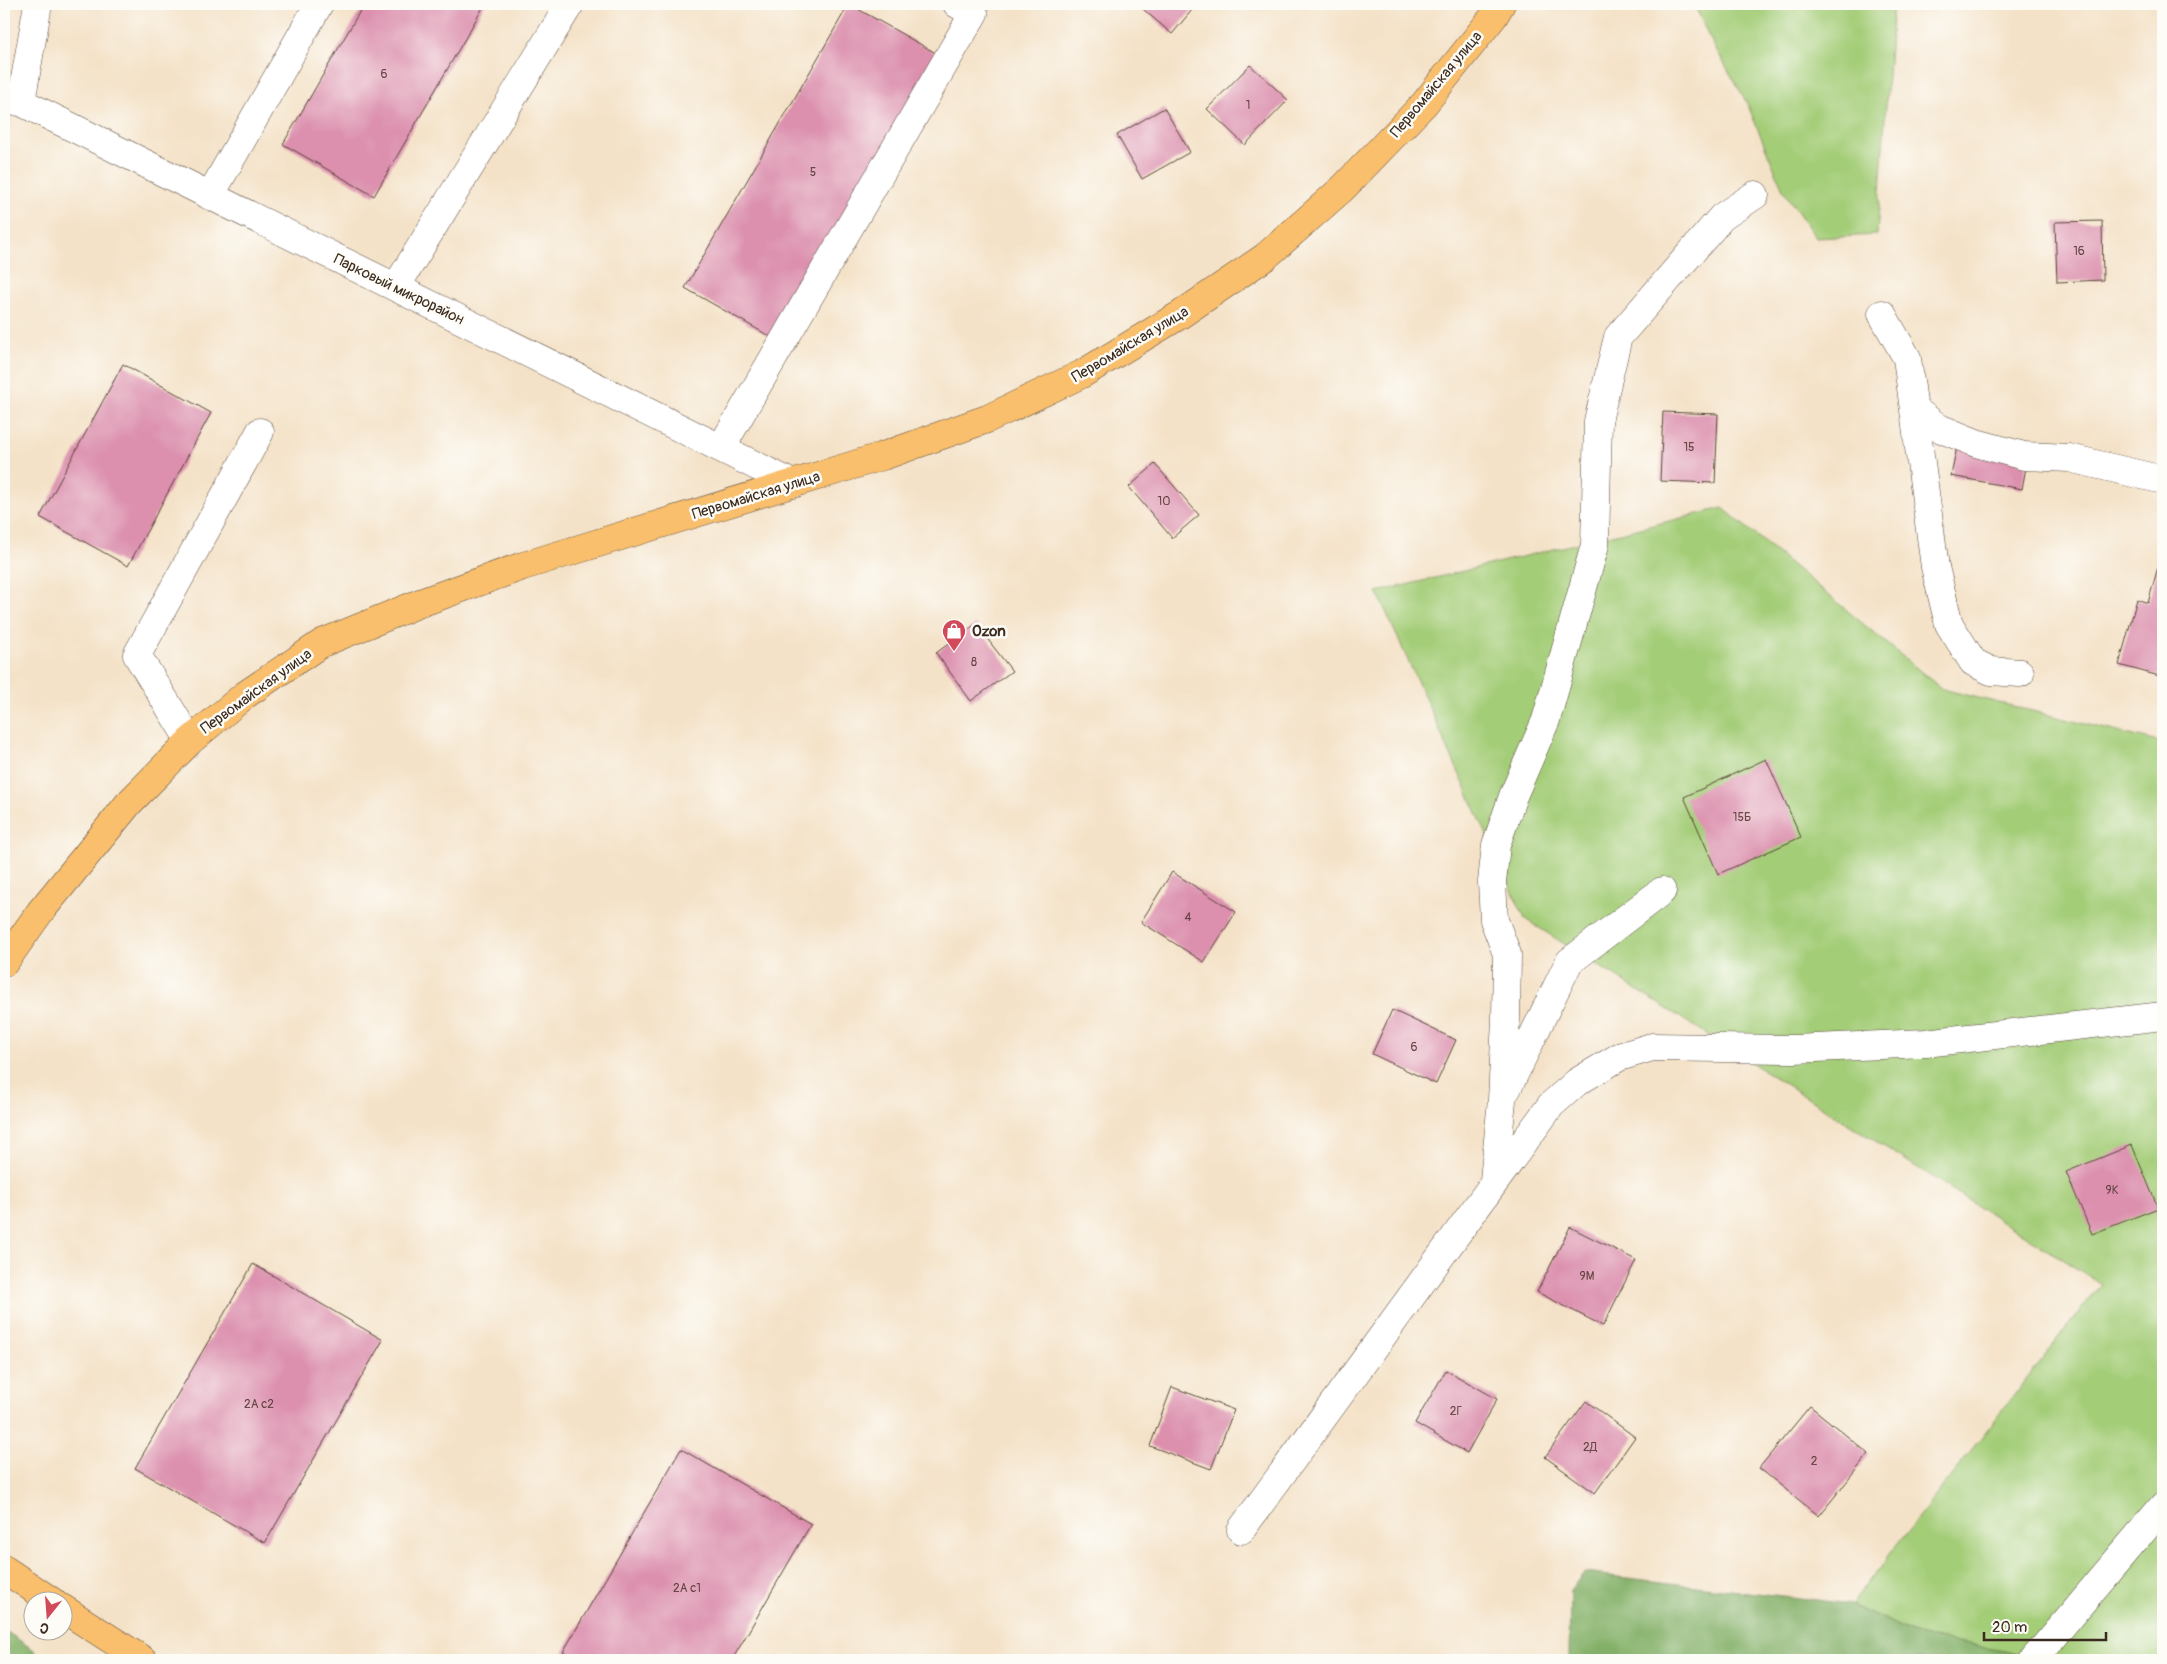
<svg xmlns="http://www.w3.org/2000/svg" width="2167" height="1664" font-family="Pangolin,sans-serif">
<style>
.green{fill:#a4cd78;stroke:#707c4b}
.forest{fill:#83b068;stroke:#5f6d43}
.building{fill:#dc90ae}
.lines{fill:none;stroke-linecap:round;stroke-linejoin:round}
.minor-casing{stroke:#574638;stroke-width:29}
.major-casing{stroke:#574638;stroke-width:29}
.minor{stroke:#fff;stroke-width:28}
.major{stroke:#f9bf6d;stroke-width:28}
.labels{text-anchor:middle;stroke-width:5;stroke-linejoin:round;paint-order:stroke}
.number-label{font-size:12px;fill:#634442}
.street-label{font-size:15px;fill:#3b2a1e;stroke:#fdfcf7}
.poi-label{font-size:15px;font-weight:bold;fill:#3b2a1e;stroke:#fdfcf7;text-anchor:start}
</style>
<rect width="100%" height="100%" fill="#fdfcf7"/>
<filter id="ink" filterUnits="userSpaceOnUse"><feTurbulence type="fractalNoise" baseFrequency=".02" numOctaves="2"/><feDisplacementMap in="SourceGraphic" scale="10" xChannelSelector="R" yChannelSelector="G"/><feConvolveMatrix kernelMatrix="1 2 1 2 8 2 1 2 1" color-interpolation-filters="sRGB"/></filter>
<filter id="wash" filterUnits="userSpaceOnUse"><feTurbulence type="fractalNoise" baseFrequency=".0096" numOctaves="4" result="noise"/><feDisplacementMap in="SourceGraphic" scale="20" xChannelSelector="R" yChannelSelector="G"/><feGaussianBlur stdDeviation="1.12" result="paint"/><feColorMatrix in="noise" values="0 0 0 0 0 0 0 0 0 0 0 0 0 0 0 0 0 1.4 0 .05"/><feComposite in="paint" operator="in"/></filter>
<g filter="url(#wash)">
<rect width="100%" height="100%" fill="#f4e2c8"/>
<path class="green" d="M1694 4H1893L1877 235 1816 238 1784 192 1747 103 1708 35Z
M1723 508 1942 689 2163 743V1660H2040L2004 1650 1921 1636 1851 1604 2101 1284 1525 919 1377 592Z"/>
<path class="forest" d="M1584 1573 1851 1604 1921 1636 2004 1650 2040 1660H1569L1570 1590Z
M4 1630 49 1660H4Z"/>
<g id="blocks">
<path class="building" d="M364 4H485L374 196 283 144Z
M849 4 941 56 776 340 685 288Z
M1137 4H1197L1172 34Z
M1250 65 1288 100 1245 145 1207 109Z
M1164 108 1190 152 1142 179 1117 135Z
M2102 221 2103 280 2057 282 2055 222Z
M123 364 211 413 128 566 40 517Z
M1663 412 1718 414 1715 483 1660 481Z
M1957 447 2027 462 2022 489 1951 476Z
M1155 464 1199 515 1172 538 1129 487Z
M2158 567 2163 568V677L2119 665 2137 599 2148 603Z
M976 624 1012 671 971 701 936 653Z
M1766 759 1801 837 1718 874 1684 797Z
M1172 872 1236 912 1204 962 1141 922Z
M1392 1010 1456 1040 1436 1084 1372 1054Z
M2132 1145 2158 1208 2092 1234 2066 1172Z
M1570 1227 1636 1260 1603 1326 1537 1292Z
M253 1264 383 1340 265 1543 135 1468Z
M1446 1370 1497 1399 1467 1453 1415 1423Z
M1172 1387 1234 1410 1211 1469 1150 1446Z
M1586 1401 1635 1437 1595 1493 1545 1457Z
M1810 1406 1869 1454 1819 1516 1759 1468Z
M681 1449 811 1524 732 1660H578L563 1652Z"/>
</g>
</g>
<g filter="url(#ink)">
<use href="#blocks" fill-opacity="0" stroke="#574638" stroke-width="1"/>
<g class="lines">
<g class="minor-casing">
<path id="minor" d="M4 100 21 102 793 484
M21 102 38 4
M210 196 319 4
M396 287 570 4
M1882 314 1907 358 1935 567 1949 624 1973 662 1991 671 2020 673
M1914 409 1939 428 1976 443 2024 456 2069 458 2159 479
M721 448 974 13 957 4
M190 741 137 655 260 432
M1507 1089 1569 962 1662 891
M1494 1180 1502 1100 1506 1019 1507 954 1494 920 1492 882 1496 845 1513 796 1546 720 1595 545 1598 421 1618 337 1722 217 1755 195
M1241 1530 1551 1105 1577 1082 1619 1057 1652 1047 1794 1049 1925 1043 2163 1016
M2034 1659 2163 1506"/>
</g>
<g class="major-casing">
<path id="major" d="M4 963 40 912 129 803 190 741 245 695 322 643 420 603 523 566 883 456 987 419 1082 374 1180 315 1265 257 1343 188 1424 104 1494 16 1501 4
M4 1569 53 1602
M62 1608 143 1660"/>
</g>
<use href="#minor" class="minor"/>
<use href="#major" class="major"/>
</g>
</g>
<defs>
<g id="shop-pin" transform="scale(1.25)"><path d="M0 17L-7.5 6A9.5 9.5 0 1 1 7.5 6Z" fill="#d1495b" stroke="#fdfcf7"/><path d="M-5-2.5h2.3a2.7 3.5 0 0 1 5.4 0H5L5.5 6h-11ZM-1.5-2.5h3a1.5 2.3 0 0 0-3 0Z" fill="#fff"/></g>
</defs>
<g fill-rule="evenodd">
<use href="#shop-pin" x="954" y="631"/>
</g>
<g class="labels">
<g class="number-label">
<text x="384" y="78">6</text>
<text x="1248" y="109">1</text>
<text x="813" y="176">5</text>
<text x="2079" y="255">16</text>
<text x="1689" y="451">15</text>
<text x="1164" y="505">10</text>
<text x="974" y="666">8</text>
<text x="1742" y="821">15Б</text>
<text x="1188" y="921">4</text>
<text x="1414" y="1051">6</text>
<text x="2112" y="1194">9К</text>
<text x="1587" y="1280">9М</text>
<text x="259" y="1408">2А с2</text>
<text x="1456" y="1415">2Г</text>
<text x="1590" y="1451">2Д</text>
<text x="1814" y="1465">2</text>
<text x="687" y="1592">2А с1</text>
</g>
<g class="street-label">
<text transform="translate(1436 84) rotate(-50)" y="5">Первомайская улица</text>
<text transform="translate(399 289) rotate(26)" y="5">Парковый микрорайон</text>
<text transform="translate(1130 344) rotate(-31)" y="5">Первомайская улица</text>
<text transform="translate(756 495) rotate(-17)" y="5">Первомайская улица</text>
<text transform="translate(256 691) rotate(-36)" y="5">Первомайская улица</text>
</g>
<g class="poi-label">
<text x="972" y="636">Ozon</text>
</g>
</g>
<rect width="2167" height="1664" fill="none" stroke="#fdfcf7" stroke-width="20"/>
<g transform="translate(48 1616) rotate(197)"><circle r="24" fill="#fdfcf7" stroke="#afa8a0"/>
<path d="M0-4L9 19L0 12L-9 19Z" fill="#d1495b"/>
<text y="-8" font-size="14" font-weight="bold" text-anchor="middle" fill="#3b2a1e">С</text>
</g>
<path d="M1984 1632v8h122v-8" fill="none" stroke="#3b2a1e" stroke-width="2.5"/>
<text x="1992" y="1632" font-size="15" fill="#3b2a1e" stroke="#fdfcf7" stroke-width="4" paint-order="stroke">20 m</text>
</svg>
